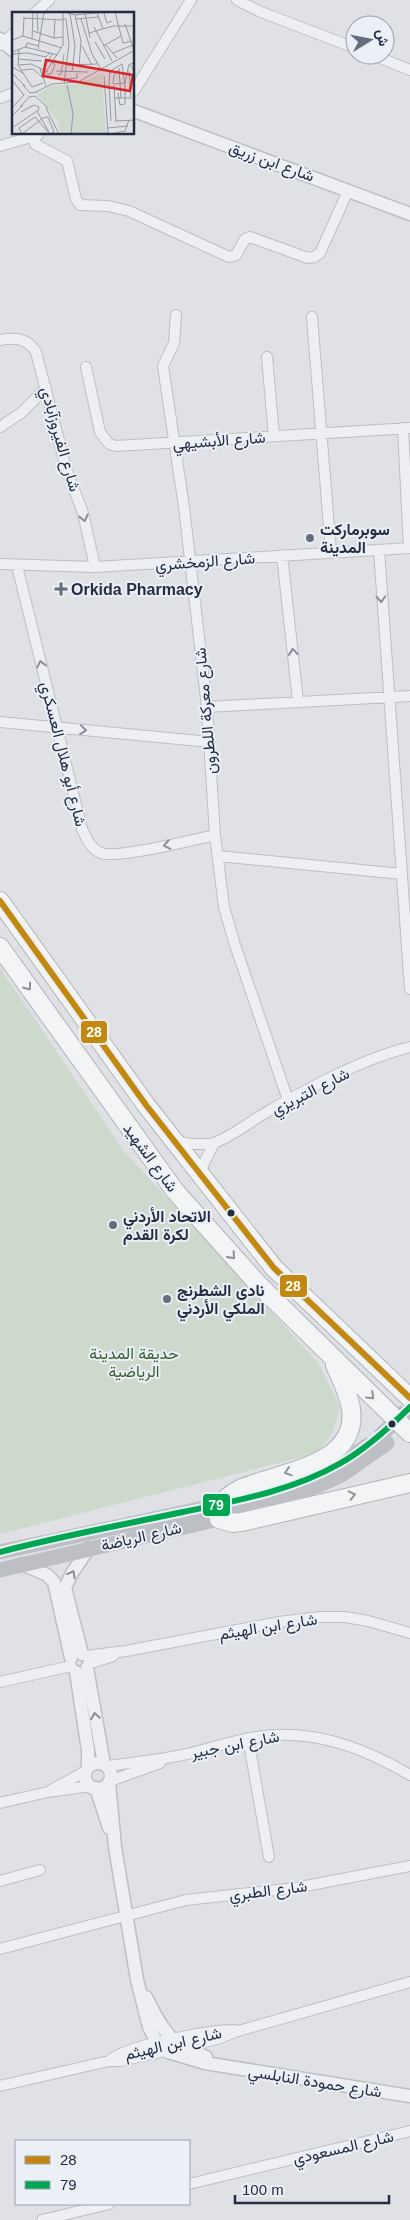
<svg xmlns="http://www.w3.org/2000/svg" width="410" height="2220" font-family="Arial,Vazirmatn,sans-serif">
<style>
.green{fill:#ced9ce}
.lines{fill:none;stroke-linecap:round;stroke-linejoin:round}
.secondary-tunnel{stroke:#babdc4;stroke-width:15;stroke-dasharray:15 8;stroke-linecap:butt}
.minor-casing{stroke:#bdbfc3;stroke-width:12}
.tertiary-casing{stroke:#bdbfc3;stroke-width:15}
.trunk-casing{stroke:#b1b4ba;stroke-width:20}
.minor{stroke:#eeeff2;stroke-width:10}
.tertiary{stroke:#eeeff2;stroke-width:12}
.secondary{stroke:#bdbfc5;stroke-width:15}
.trunk{stroke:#f3f4f5;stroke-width:18}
.bus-1-casing{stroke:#ebeff6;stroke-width:10}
.bus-2-casing{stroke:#ebeff6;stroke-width:10}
.bus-1{stroke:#c28810;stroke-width:6}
.bus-2{stroke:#00a651;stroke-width:6}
.oneway{stroke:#898e99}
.oneway2{stroke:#8c919a}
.poi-dot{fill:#656d7a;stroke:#ebeff6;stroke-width:2}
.bus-dot{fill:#242e40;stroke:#ebeff6;stroke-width:2}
.labels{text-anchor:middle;stroke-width:4;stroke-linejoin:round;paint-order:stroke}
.street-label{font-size:16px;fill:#242e40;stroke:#ebeff6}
.poi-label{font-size:16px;font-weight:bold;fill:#242e40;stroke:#ebeff6;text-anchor:start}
.park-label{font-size:16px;fill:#375d30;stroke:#ebeff6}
.inset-road{fill:none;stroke:#9499a3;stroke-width:1}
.view{fill:#d62828;fill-opacity:0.15;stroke:#d62828;stroke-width:2.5}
.inset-edge{fill:none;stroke:#242e40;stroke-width:2.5}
.line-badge{stroke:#ebeff6;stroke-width:2}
.badge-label{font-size:14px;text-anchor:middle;font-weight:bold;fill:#fff}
</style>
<rect width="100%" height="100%" fill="#dfe1e5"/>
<path class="green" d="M0 968 124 1151 319 1364 340 1406 333 1432 318 1453 0 1534Z"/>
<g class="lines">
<path class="secondary-tunnel" d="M379 1437 410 1407"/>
<g class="minor-casing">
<path id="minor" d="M237 0 261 12 355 48
M34 14 49 0
M0 45 14 33
M373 55 410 70
M134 91 191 0
M0 98 14 93
M38 134 34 139 35 144 67 161 76 199 80 205 108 206 129 211 229 257 236 255 245 239 250 237 308 258 314 257 320 253 348 191
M0 146 38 135
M176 315 174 343 163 366 184 507 207 707 215 835 224 907 235 945 288 1100
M312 317 331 552
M0 340C15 337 27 338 36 352L66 468 83 513 95 567
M267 357 274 436
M86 367 100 432 109 444 116 446 410 428
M0 427 21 413 46 388
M403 428 409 548
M379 550 410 989
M282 555 298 701
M0 564 95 567 410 548
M17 566 82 829C86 838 91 849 101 853 117 859 193 840 215 835
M207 707 410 696
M0 722 210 742
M218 856 402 874
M176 1142C188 1143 202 1146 214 1143 231 1137 251 1121 267 1112 309 1088 363 1058 410 1047
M201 1177 203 1165 214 1143
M86 1656 126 1651 279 1622 320 1617H345L368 1621 410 1633
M88 1664 113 1656
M0 1682 71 1666
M248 1738 269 1857
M107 1766C129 1763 150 1761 172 1757 198 1753 224 1743 250 1738 308 1727 361 1746 410 1775
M110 1781 160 1763
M51 1790 86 1771
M0 1803 48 1792 91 1786
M0 1881 40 1870
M0 1949 186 1900 295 1888 410 1866
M109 2061C126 2045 210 2030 235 2030
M0 2086 109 2061H120L217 2039 238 2031 410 1982
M189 2184 410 2131
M42 2220 109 2204"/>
</g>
<g class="tertiary-casing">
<path id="tertiary" d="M0 39 14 51
M134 111 410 214
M22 1564 47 1575 54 1582 71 1658
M82 1654 65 1588 72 1573 89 1548
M87 1668 104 1764
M76 1672 88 1750V1767
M85 1776a13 13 0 1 1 26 0a13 13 0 1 1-26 0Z
M109 1782 115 1847 137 1980 149 2027 157 2043 168 2052 205 2063 410 2096
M96 1788 109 1828
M146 1997C155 2015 166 2038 184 2048 191 2051 199 2053 206 2057"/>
</g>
<g class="trunk-casing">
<path id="trunk" d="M0 901 146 1105 274 1268 410 1398
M0 947 175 1191 258 1284 410 1433
M218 1505C225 1499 232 1493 240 1489 278 1472 359 1466 351 1409 349 1394 341 1379 335 1365
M219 1519 233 1523 242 1522 410 1483"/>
</g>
<use href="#minor" class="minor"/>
<use href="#tertiary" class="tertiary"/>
<path class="secondary" d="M315 1476 337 1465 368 1445
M0 1552 218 1505 279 1489
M0 1570 219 1519 261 1505 320 1485 343 1474 387 1443"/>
<use href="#trunk" class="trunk"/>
<g class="bus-1-casing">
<path id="bus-1" d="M0 901 146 1105 274 1268 410 1398"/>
</g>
<g class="bus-2-casing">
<path id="bus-2" d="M0 1552C60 1536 122 1525 183 1512 235 1501 292 1491 339 1464 366 1449 388 1429 410 1407"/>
</g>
<use href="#bus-1" class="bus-1"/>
<use href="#bus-2" class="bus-2"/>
</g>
<defs><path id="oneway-chevron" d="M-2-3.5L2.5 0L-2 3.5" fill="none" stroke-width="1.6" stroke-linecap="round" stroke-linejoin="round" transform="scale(1.25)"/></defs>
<g class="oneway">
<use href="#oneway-chevron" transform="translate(84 518) rotate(76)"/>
<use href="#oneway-chevron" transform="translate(381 599) rotate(87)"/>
<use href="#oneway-chevron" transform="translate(293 652) rotate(-96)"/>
<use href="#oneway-chevron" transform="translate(41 664) rotate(-103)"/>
<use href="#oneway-chevron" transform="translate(83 730) rotate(6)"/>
<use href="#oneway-chevron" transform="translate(167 845) rotate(169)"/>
<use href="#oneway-chevron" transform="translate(72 1574) rotate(-61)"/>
<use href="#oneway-chevron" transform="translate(95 1716) rotate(-99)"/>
</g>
<g class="oneway2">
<use href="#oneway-chevron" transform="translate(28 987) rotate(54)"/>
<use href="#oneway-chevron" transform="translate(232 1256) rotate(48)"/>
<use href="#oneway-chevron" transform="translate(371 1396) rotate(44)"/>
<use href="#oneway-chevron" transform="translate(288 1472) rotate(161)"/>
<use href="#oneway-chevron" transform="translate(352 1495) rotate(-13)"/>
</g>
<g class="poi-dot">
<circle cx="310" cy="538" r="5"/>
<path d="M58.5 581.5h5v5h5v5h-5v5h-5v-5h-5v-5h5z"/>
<circle cx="113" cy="1225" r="5"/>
<circle cx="167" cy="1299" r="5"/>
</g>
<g class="bus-dot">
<circle cx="231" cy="1213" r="4.5"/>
<circle cx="392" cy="1424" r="4.5"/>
</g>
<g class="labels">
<g class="street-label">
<text transform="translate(272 161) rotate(20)" y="6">شارع ابن زريق</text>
<text transform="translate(61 439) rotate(74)" y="6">شارع الفيروزآبادي</text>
<text transform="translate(219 440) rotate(-4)" y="6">شارع الأبشيهي</text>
<text transform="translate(205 561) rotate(-4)" y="6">شارع الزمخشري</text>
<text transform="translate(205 711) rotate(-95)" y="6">شارع معركة اللطرون</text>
<text transform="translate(64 754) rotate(76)" y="6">شارع أبو هلال العسكري</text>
<text transform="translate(310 1091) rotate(-27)" y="6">شارع التبريزي</text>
<text transform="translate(151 1157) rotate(54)" y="6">شارع الشهيد</text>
<text transform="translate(141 1536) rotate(-13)" y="6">شارع الرياضة</text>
<text transform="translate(268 1626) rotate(-9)" y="6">شارع ابن الهيثم</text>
<text transform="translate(235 1744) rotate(-11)" y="6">شارع ابن جبير</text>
<text transform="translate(268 1890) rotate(-7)" y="6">شارع الطبري</text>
<text transform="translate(173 2043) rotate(-13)" y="6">شارع ابن الهيثم</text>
<text transform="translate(315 2081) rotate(9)" y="6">شارع حمودة النابلسي</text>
<text transform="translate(343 2147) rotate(-13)" y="6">شارع المسعودي</text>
</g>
<g class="poi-label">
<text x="320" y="535">سوبرماركت<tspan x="320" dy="18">المدينة</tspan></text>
<text x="71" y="595">Orkida Pharmacy</text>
<text x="123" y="1222">الاتحاد الأردني<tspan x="123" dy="18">لكرة القدم</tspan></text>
<text x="177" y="1296">نادي الشطرنج<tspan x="177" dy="18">الملكي الأردني</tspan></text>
</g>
<g class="park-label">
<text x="134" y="1359">حديقة المدينة<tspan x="134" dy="18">الرياضية</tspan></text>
</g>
</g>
<g transform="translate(12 12)">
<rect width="122" height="122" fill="#dfe1e5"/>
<path d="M90 61 94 122H49L46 110 25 82 39 74 65 72Z" fill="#ced9ce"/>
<path class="inset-road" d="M25 0 26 21M52 0 63 3 95 0M103 0 111 31 120 29M73 1 78 26M85 1 91 17M92 1 95 11 100 9M58 2 63 34 60 60M63 3 69 29 67 54M11 6 50 8M50 7H54L57 32 52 72M64 7 86 5M69 7 80 42M113 12 122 38M82 15 100 49M21 19 42 26 51 25M77 21 101 14H123M11 24 12 6M42 26 43 7M20 27 21 0M0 28 11 24 50 36M83 30 93 47M93 32 105 46M70 34 80 53M91 34 109 24M14 35 15 31 27 34M26 37 32 0M7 38 6 53 20 75 31 71M0 40 13 35 46 43M101 41 121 33M0 42 16 41 34 45 38 40M80 42 89 57M6 47 30 49M0 49V55L11 61M123 51 118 52 123 62M7 53 19 52 36 60M55 53 85 52M32 56 41 41M28 57 34 74M107 57 109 86M10 58 21 57 30 65M44 59 76 60M0 61 13 74M35 62H39L43 53 41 51M46 63 49 62 52 42M92 64 96 122M30 66 51 33V0M53 67 65 66V61M0 68 12 83 0 96M97 72 98 59 110 52 113 74M97 72 99 109M101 72 102 63 108 56M102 72 113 71 117 52M11 73 18 81 25 80M55 73 61 101 59 122M102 73 104 109M24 80 40 72 66 70 123 38M106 81 108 93 113 92V73M103 86H119L117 59M8 95 17 85 23 84 36 96M34 96 47 122M9 100 22 93 27 95 26 99M0 104 11 93M31 106 36 105 42 120 38 122M103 109 123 108M0 116 25 99 38 122M95 116 116 114M103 121 113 119 117 108M10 122 7 116 23 105 36 120M10 122 31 106"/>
<path class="view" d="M34 48 121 63 118 79 31 64Z"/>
<rect width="122" height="122" class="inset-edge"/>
</g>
<g class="line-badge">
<rect x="80" y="1020" width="28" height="24" rx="5" fill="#c28810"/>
<rect x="279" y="1274" width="29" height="24" rx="5" fill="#c28810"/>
<rect x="202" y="1493" width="29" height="24" rx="5" fill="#00a651"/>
</g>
<g class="badge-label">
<text x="94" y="1037">28</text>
<text x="293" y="1291">28</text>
<text x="216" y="1510">79</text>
</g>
<rect x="15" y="2140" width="175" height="65" fill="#ebeff6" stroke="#9ba2ad"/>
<rect x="25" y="2156" width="25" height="8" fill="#c28810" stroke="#9ba2ad"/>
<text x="60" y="2165" font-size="15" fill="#242e40">28</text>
<rect x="25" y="2181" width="25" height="8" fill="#00a651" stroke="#9ba2ad"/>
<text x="60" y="2190" font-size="15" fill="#242e40">79</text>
<g transform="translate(370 40) rotate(80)"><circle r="24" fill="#ebeff6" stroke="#9ba2ad"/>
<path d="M0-4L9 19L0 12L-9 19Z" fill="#656d7a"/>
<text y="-8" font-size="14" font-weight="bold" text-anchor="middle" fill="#242e40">ش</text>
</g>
<path d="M235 2195v8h154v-8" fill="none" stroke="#242e40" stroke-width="2.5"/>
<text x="242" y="2195" font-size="15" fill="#242e40" stroke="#ebeff6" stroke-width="4" paint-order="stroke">100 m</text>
</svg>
